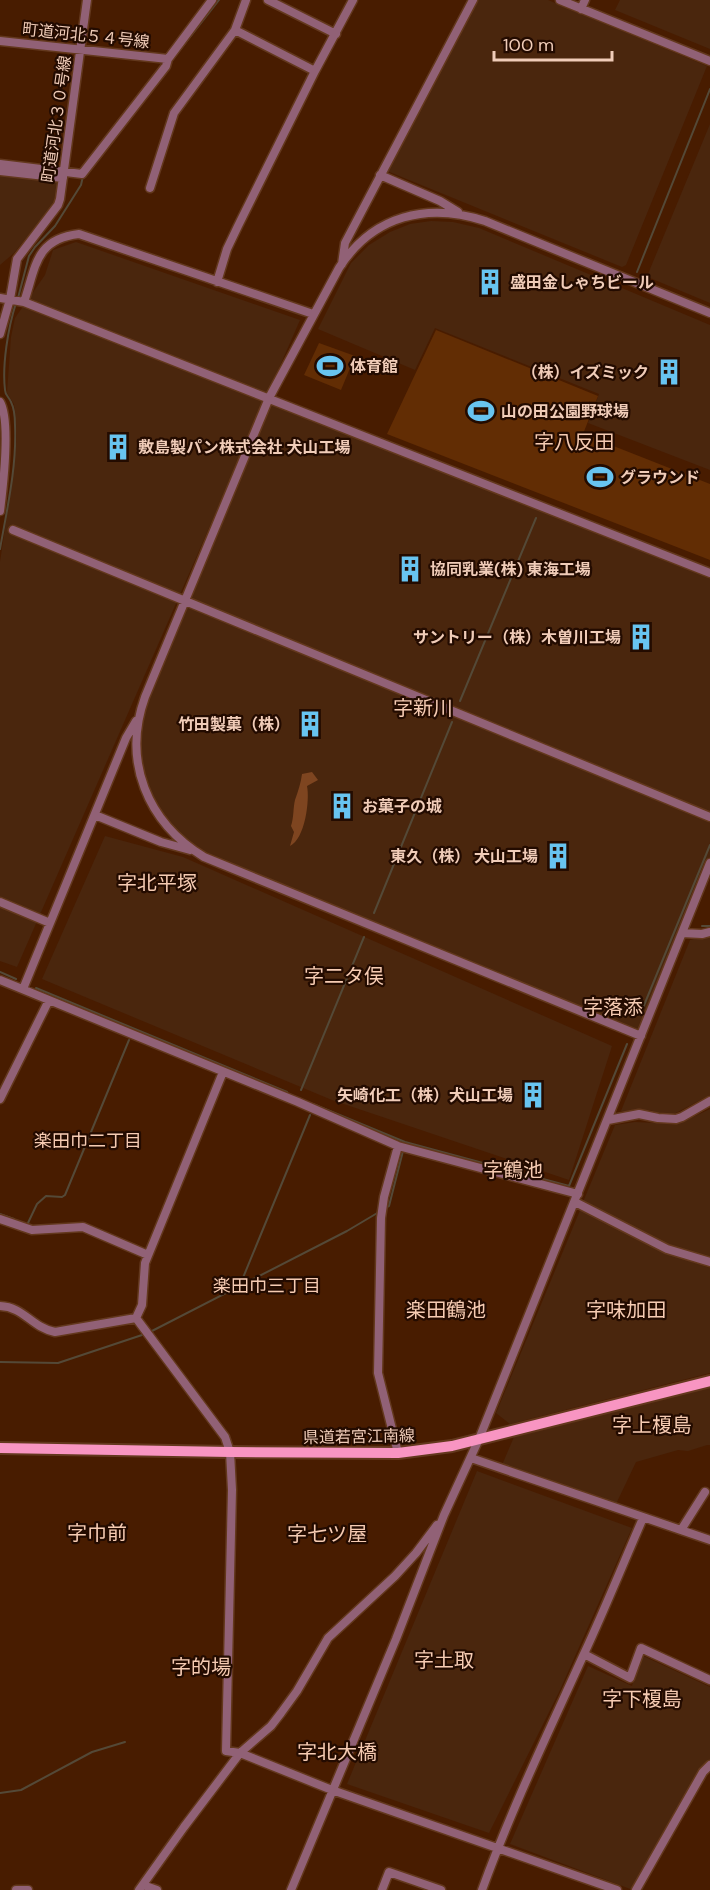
<svg xmlns="http://www.w3.org/2000/svg" width="710" height="1890" font-family="'DM Sans','Noto Sans JP',sans-serif">
<style>
.built{fill:#4a260d}
.green{fill:#622d04}
.forest{fill:#7e4520}
.lines{fill:none;stroke-linecap:round;stroke-linejoin:round}
.stream{stroke:#544937;stroke-width:2}
.minor-casing{stroke:#63381d;stroke-width:11}
.major-casing{stroke:#63381d;stroke-width:14}
.minor{stroke:#916176;stroke-width:8}
.major{stroke:#f895c2;stroke-width:10}
.labels{text-anchor:middle;stroke-width:4.5;stroke-linejoin:round;paint-order:stroke}
.street-label{font-size:16px;fill:#f0ccb8;stroke:#230b00}
.poi-label{font-size:16px;font-weight:bold;fill:#f0ccb8;stroke:#230b00;text-anchor:start}
.neighbourhood-label{font-size:18px;fill:#f6cbb2;stroke:#230b00}
.quarter-label{font-size:20px;fill:#f6cbb2;stroke:#230b00}
</style>
<rect width="100%" height="100%" fill="#481c00"/>
<path class="built" d="M478 0H548L707 66 626 265 622 267 387 171Z
M620 0H710V49L615 10Z
M710 124V303L650 278 648 274Z
M0 173 59 180 54 204 14 253 0 265Z
M431 221 453 222 479 228 710 325V470L588 423 599 394 435 328 415 370 318 329 351 263 369 245 390 232 410 224Z
M76 242 300 320 17 967 0 961V562L14 466 17 436 14 404 7 393 11 337 15 318 45 275 53 250Z
M269 398 710 573V863L641 1036 210 860 175 836 142 783 139 715Z
M105 836 183 857 612 1046 569 1180 332 1100 42 979Z
M710 935V1095L674 1114H660L650 1110 621 1111 690 940Z
M710 1109V1260L665 1245 583 1202 615 1125 635 1122 678 1124Z
M581 1208 666 1253 710 1268V1373L510 1424 496 1413Z
M710 1386V1445H707L688 1451 678 1450 636 1462 616 1504 502 1465 514 1437Z
M477 1471 632 1528 560 1690 489 1833 347 1784Z
M639 1654 710 1687V1766L633 1890 510 1844 588 1666 632 1686Z"/>
<path class="green" d="M436 330 598 396 583 434 710 484V560L387 434Z
M319 343 355 356 341 390 304 375Z"/>
<path class="forest" d="M312 772 318 780 307 786C310 800 305 839 290 846L294 832 291 826C294 817 293 808 295 800 298 791 301 783 302 774Z"/>
<g class="lines">
<path class="stream" d="M176 55 219 0
M637 272 710 89
M18 298 29 256 35 247 55 226 81 185 83 176
M0 549C7 509 17 466 15 425 15 418 14 408 11 402 9 397 5 395 5 390 2 365 8 328 16 303
M460 701 536 518
M374 913 452 722
M702 926H710
M0 972 16 979
M36 988 287 1092
M640 1015 710 845
M301 1090 364 937
M313 1104 405 1142 569 1186 627 1044
M386 1208 389 1206 403 1151
M0 1214 14 1219
M27 1225 37 1204 46 1196 62 1197 65 1195 129 1040
M240 1285 310 1115
M150 1332 347 1231 379 1212
M0 1362 58 1363 145 1334
M0 1793 21 1790 92 1752 125 1742"/>
<g class="minor-casing">
<path id="minor" d="M268 0 336 34
M560 0 710 61
M581 9 585 0
M235 30 315 71
M0 41 168 59 212 0
M0 164 82 174 166 66 168 59
M0 171 63 178
M380 175 440 201 458 212
M150 188 174 113 235 30 246 0
M342 264 345 243 473 0
M217 282 227 249 238 226 315 71 353 0
M0 298 24 302 710 573
M24 302C36 267 35 239 79 234L313 314
M0 334 10 299 17 259 58 205 60 199 87 0
M0 402C11 421 3 487 0 511
M13 530 710 817
M95 815 161 842 190 850
M0 902 50 923
M682 933 702 934 710 932
M0 980 298 1102 398 1146 578 1194
M23 989 126 738 136 721
M641 1036 204 857C147 822 122 761 145 697L269 398 339 268C373 215 428 202 485 221L710 313
M0 1099 49 1000
M608 1120 639 1114 658 1118 676 1119 682 1117 710 1101
M398 1146 384 1197 381 1218 378 1373 398 1453
M575 1202 667 1249 710 1262
M0 1219 32 1230 83 1227 148 1255
M0 1306C24 1307 31 1327 55 1332L136 1318
M136 1318 225 1437 230 1452 232 1490 226 1751 240 1753 332 1790 617 1890
M136 1318 142 1305 145 1263 223 1072
M471 1458 710 1540
M681 1530 705 1492
M584 1654 630 1678 641 1648 710 1680
M143 1885 157 1890
M16 1890H28
M139 1890 184 1827 240 1753 271 1726 281 1713 297 1691 328 1638 395 1576 416 1553 437 1525
M291 1890 396 1639 444 1515 479 1439 710 863
M382 1890 389 1872 441 1890
M482 1890C511 1810 548 1733 583 1656 604 1611 623 1564 643 1518
M636 1890 703 1772 710 1765"/>
</g>
<g class="major-casing">
<path id="major" d="M0 1448 230 1452 398 1453 452 1446 710 1381"/>
</g>
<use href="#minor" class="minor"/>
<use href="#major" class="major"/>
</g>
<defs>
<g id="building-bare" transform="scale(2.07)"><path d="M-4-6H4V6H1V3H-1V6H-4ZM-2.5-4.3h1.7v1.8h-1.7ZM.8-4.3h1.7v1.8H.8ZM-2.5-1h1.7V.8h-1.7ZM.8-1h1.7V.8H.8Z" fill="#68c4f0" stroke="#230b00" stroke-width="2.5" paint-order="stroke"/></g>
<g id="stadium-bare" transform="scale(2.07)"><path d="M0-5a6.5 5 0 1 0 0 10a6.5 5 0 1 0 0-10ZM-3.5-1.8h7v3.6h-7Z" fill="#68c4f0" stroke="#230b00" stroke-width="2.5" paint-order="stroke"/></g>
</defs>
<g fill-rule="evenodd">
<use href="#building-bare" x="490" y="282"/>
<use href="#stadium-bare" x="330" y="366"/>
<use href="#building-bare" x="669" y="372"/>
<use href="#stadium-bare" x="481" y="411"/>
<use href="#building-bare" x="118" y="447"/>
<use href="#stadium-bare" x="600" y="477"/>
<use href="#building-bare" x="410" y="569"/>
<use href="#building-bare" x="641" y="637"/>
<use href="#building-bare" x="310" y="724"/>
<use href="#building-bare" x="342" y="806"/>
<use href="#building-bare" x="558" y="856"/>
<use href="#building-bare" x="533" y="1095"/>
</g>
<g class="labels">
<g class="street-label">
<text transform="translate(86 35) rotate(6)" y="6">町道河北５４号線</text>
<text transform="translate(56 119) rotate(-82)" y="6">町道河北３０号線</text>
<text transform="translate(359 1436) rotate(-1)" y="6">県道若宮江南線</text>
</g>
<g class="poi-label">
<text x="510" y="288">盛田金しゃちビール</text>
<text x="350" y="372">体育館</text>
<text x="649" y="378" text-anchor="end">（株）イズミック</text>
<text x="501" y="417">山の田公園野球場</text>
<text x="138" y="453">敷島製パン株式会社 犬山工場</text>
<text x="620" y="483">グラウンド</text>
<text x="430" y="575">協同乳業(株) 東海工場</text>
<text x="621" y="643" text-anchor="end">サントリー（株）木曽川工場</text>
<text x="290" y="730" text-anchor="end">竹田製菓（株）</text>
<text x="362" y="812">お菓子の城</text>
<text x="538" y="862" text-anchor="end">東久（株） 犬山工場</text>
<text x="513" y="1101" text-anchor="end">矢崎化工（株）犬山工場</text>
</g>
<g class="neighbourhood-label">
<text x="88" y="1147">楽田巾二丁目</text>
<text x="267" y="1292">楽田巾三丁目</text>
</g>
<g class="quarter-label">
<text x="574" y="449">字八反田</text>
<text x="423" y="715">字新川</text>
<text x="157" y="890">字北平塚</text>
<text x="344" y="983">字二タ俣</text>
<text x="613" y="1014">字落添</text>
<text x="513" y="1177">字鶴池</text>
<text x="446" y="1317">楽田鶴池</text>
<text x="626" y="1317">字味加田</text>
<text x="652" y="1432">字上榎島</text>
<text x="97" y="1540">字巾前</text>
<text x="327" y="1541">字七ツ屋</text>
<text x="444" y="1667">字土取</text>
<text x="201" y="1674">字的場</text>
<text x="642" y="1706">字下榎島</text>
<text x="337" y="1759">字北大橋</text>
</g>
</g>
<path d="M494 51v9h118v-9" fill="none" stroke="#f0ccb8" stroke-width="3"/>
<text x="503" y="51" font-size="18" fill="#f0ccb8" stroke="#230b00" stroke-width="4.5" paint-order="stroke">100 m</text>
</svg>
